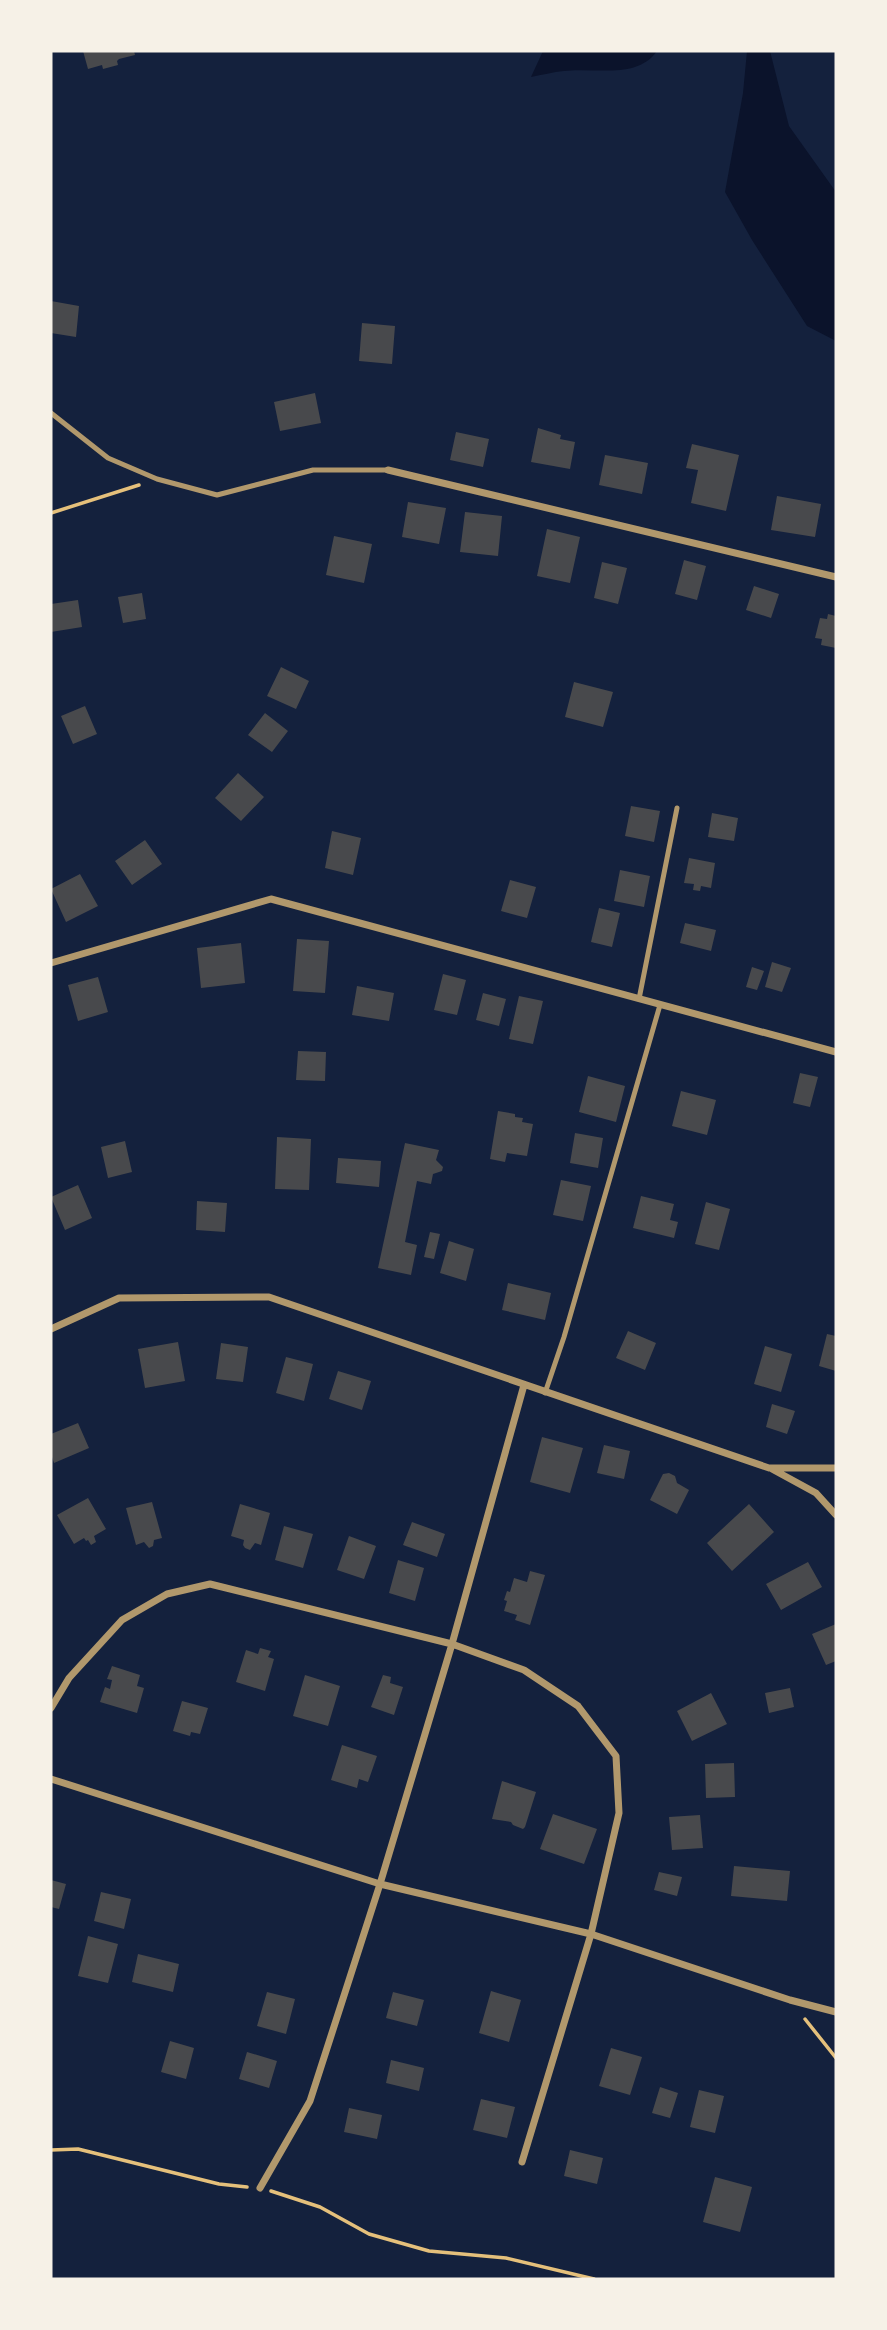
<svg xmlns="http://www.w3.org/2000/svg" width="887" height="2330" font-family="'Fira Sans',sans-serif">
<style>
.water{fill:#0b132b}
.building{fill:#48494c}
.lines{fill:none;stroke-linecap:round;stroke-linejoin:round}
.path{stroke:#e5c07b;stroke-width:3.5}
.service{stroke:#b1986c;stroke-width:5}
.minor{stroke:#b1986c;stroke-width:7}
</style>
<rect width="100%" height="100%" fill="#14213d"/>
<path class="water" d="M543 51H657C637 80 594 67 564 71 553 72 542 75 531 77Z
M747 51H770L789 126 836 192V341L807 326 752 240 725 192 743 93Z"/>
<path class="building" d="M83 51H134L135 55 119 59 117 61 118 65 103 69 102 65 88 69Z
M51 301 79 306 76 337 51 333Z
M362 323 395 326 392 364 359 361Z
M315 393 321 423 280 431 274 402Z
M538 428 561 435 560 439 575 442 570 469 531 462Z
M456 432 489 439 483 467 450 460Z
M692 444 739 455 726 511 691 503 698 470 686 468Z
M605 455 648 463 642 494 599 485Z
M777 496 821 504 815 537 771 530Z
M408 502 446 508 439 544 402 537Z
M465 512 502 516 498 556 460 552Z
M547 529 580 537 570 583 537 576Z
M334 536 372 544 364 583 326 575Z
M684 560 706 566 697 600 675 594Z
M602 562 627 568 618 604 594 598Z
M754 586 779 594 771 618 746 610Z
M142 593 146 619 123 623 118 597Z
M78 600 82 627 51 632V604Z
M828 614 836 616V648L821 645 822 639 815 638 820 618 827 619Z
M281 667 309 681 296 709 267 696Z
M574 682 613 692 603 727 565 717Z
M85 706 97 734 73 744 61 716Z
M265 713 288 731 272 752 248 735Z
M238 773 264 797 241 821 215 798Z
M631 806 660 811 654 842 625 836Z
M712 813 738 818 734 841 708 837Z
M332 831 361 838 353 875 325 868Z
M145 840 162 864 132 885 115 861Z
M689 858 715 863 711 888 701 886 700 891 693 890 694 884 684 883Z
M620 870 650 876 644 907 614 901Z
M80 874 98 906 66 922 51 889Z
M510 880 536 887 527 918 501 911Z
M599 908 620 913 612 947 591 942Z
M685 923 716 930 711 951 680 943Z
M297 939 329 941 325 993 293 991Z
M241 943 245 983 201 988 197 948Z
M772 962 791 968 782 992 765 987Z
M752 967 764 971 757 990 746 987Z
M443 974 466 980 457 1015 434 1010Z
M98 977 108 1012 78 1021 68 985Z
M357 986 394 993 389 1021 352 1015Z
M483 993 506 999 499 1026 476 1020Z
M519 996 543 1001 533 1044 509 1039Z
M298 1051 326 1052 325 1081 296 1080Z
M800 1073 818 1077 810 1107 793 1103Z
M588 1076 625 1086 616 1122 579 1112Z
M681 1091 716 1100 707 1135 672 1126Z
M498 1111 515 1114V1117L523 1118 522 1122 533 1124 527 1156 507 1153 505 1162 490 1159Z
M575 1133 603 1138 598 1168 570 1163Z
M277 1137 311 1139 309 1190 275 1189Z
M125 1141 132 1172 108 1178 101 1147Z
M405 1143 439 1150 436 1160 443 1167 442 1171 433 1174 431 1184 417 1181 405 1242 417 1245 411 1275 378 1268Z
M338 1158 381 1161 379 1187 336 1183Z
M561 1180 591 1186 583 1221 553 1215Z
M78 1185 92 1218 65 1230 51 1197Z
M641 1196 674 1204 670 1220 678 1222 674 1238 633 1228Z
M197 1201 227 1203 225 1232 196 1230Z
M706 1202 730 1209 719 1250 695 1244Z
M430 1232 440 1234 434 1259 424 1257Z
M449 1241 474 1249 466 1281 440 1273Z
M508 1283 551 1293 545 1320 502 1310Z
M628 1331 656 1343 645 1370 616 1358Z
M827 1334 836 1336V1371L819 1366Z
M178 1342 185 1381 145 1388 138 1349Z
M221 1343 248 1347 243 1382 216 1379Z
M765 1346 792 1354 781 1392 754 1384Z
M286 1357 313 1364 304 1401 276 1393Z
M338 1371 371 1381 362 1410 329 1399Z
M772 1404 795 1411 787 1434 766 1427Z
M78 1423 89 1448 54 1463 51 1454V1434Z
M542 1437 583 1448 570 1493 530 1482Z
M604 1445 630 1451 624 1479 597 1473Z
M669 1473 675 1476 677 1483 689 1490 677 1514 650 1500 663 1474Z
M88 1498 106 1529 94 1536 96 1542 91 1545 88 1540 86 1541 84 1538 74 1544 57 1515Z
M152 1502 162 1538 154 1540 153 1546 149 1548 144 1542 136 1545 126 1508Z
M240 1504 270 1513 261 1545 255 1543 250 1550 245 1548 243 1545 244 1540 231 1536Z
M749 1504 774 1532 732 1571 707 1543Z
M412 1522 445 1534 437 1557 403 1545Z
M284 1526 313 1534 303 1568 275 1560Z
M349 1536 376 1546 364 1579 337 1570Z
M398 1560 424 1568 415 1601 389 1593Z
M808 1562 822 1587 781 1610 766 1584Z
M530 1571 545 1575 530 1625 515 1620 517 1615 504 1611 507 1601 504 1600 507 1591 510 1592 514 1578 527 1582Z
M836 1624V1661L826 1665 812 1634Z
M260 1648 271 1651 268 1657 274 1659 265 1691 236 1682 246 1650 258 1654Z
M112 1666 140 1675 137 1686 144 1688 137 1713 100 1702 105 1687 110 1689 112 1680 107 1679Z
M305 1675 340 1686 328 1726 293 1716Z
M383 1675 391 1677 390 1683 403 1687 394 1715 371 1707Z
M790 1688 794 1707 769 1713 765 1693Z
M711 1693 727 1724 692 1741 677 1711Z
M182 1701 208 1708 200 1734 191 1732 190 1736 173 1731Z
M342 1745 377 1756 368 1782 359 1779 357 1788 331 1780Z
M734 1763 735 1797 706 1798 705 1764Z
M502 1781 536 1792 525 1827 523 1829 513 1825 511 1822 492 1819Z
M553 1814 597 1829 584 1864 540 1849Z
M700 1815 703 1848 672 1850 669 1817Z
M734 1866 790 1871 787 1901 731 1896Z
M659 1872 682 1877 677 1896 654 1890Z
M51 1880 66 1884 59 1909 51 1907Z
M101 1892 131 1899 124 1929 94 1921Z
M88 1936 118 1944 108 1983 78 1976Z
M138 1954 179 1964 173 1992 132 1982Z
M491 1991 521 2000 509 2042 479 2033Z
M267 1992 295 1999 286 2034 257 2026Z
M393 1992 424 2000 417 2026 386 2018Z
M170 2041 194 2048 186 2079 161 2072Z
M611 2048 642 2057 630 2095 599 2086Z
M247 2052 277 2061 269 2088 239 2079Z
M391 2060 424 2068 419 2091 386 2083Z
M660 2087 678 2093 670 2118 652 2113Z
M699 2090 724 2096 715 2133 690 2127Z
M481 2099 515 2107 507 2138 473 2130Z
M349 2108 382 2115 377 2139 344 2132Z
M570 2150 603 2158 597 2184 564 2176Z
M715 2177 752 2187 740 2232 703 2222Z"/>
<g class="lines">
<path class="path" d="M51 513 139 485
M805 2019 836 2058
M51 2150 78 2149 219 2184 247 2187
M271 2191 320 2207 369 2234 429 2251 506 2258 594 2279"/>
<path class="service" d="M51 413 108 458 157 479 217 495 313 470H388
M639 999 677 808
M545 1393 564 1337 660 1005"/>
<path class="minor" d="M388 470 836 577
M51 963 271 899 836 1052
M51 1329 119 1298 269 1297 769 1468H836
M772 1469 816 1493 836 1515
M51 1708 69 1678 122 1620 167 1594 210 1584 452 1644 524 1670 578 1706 616 1756 619 1813 591 1934 522 2162
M51 1779 380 1884 591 1934 790 2000 836 2012
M260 2188 310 2101 380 1884 452 1644 524 1385"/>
</g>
<rect width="887" height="2330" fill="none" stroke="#f6f1e7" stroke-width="105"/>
</svg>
